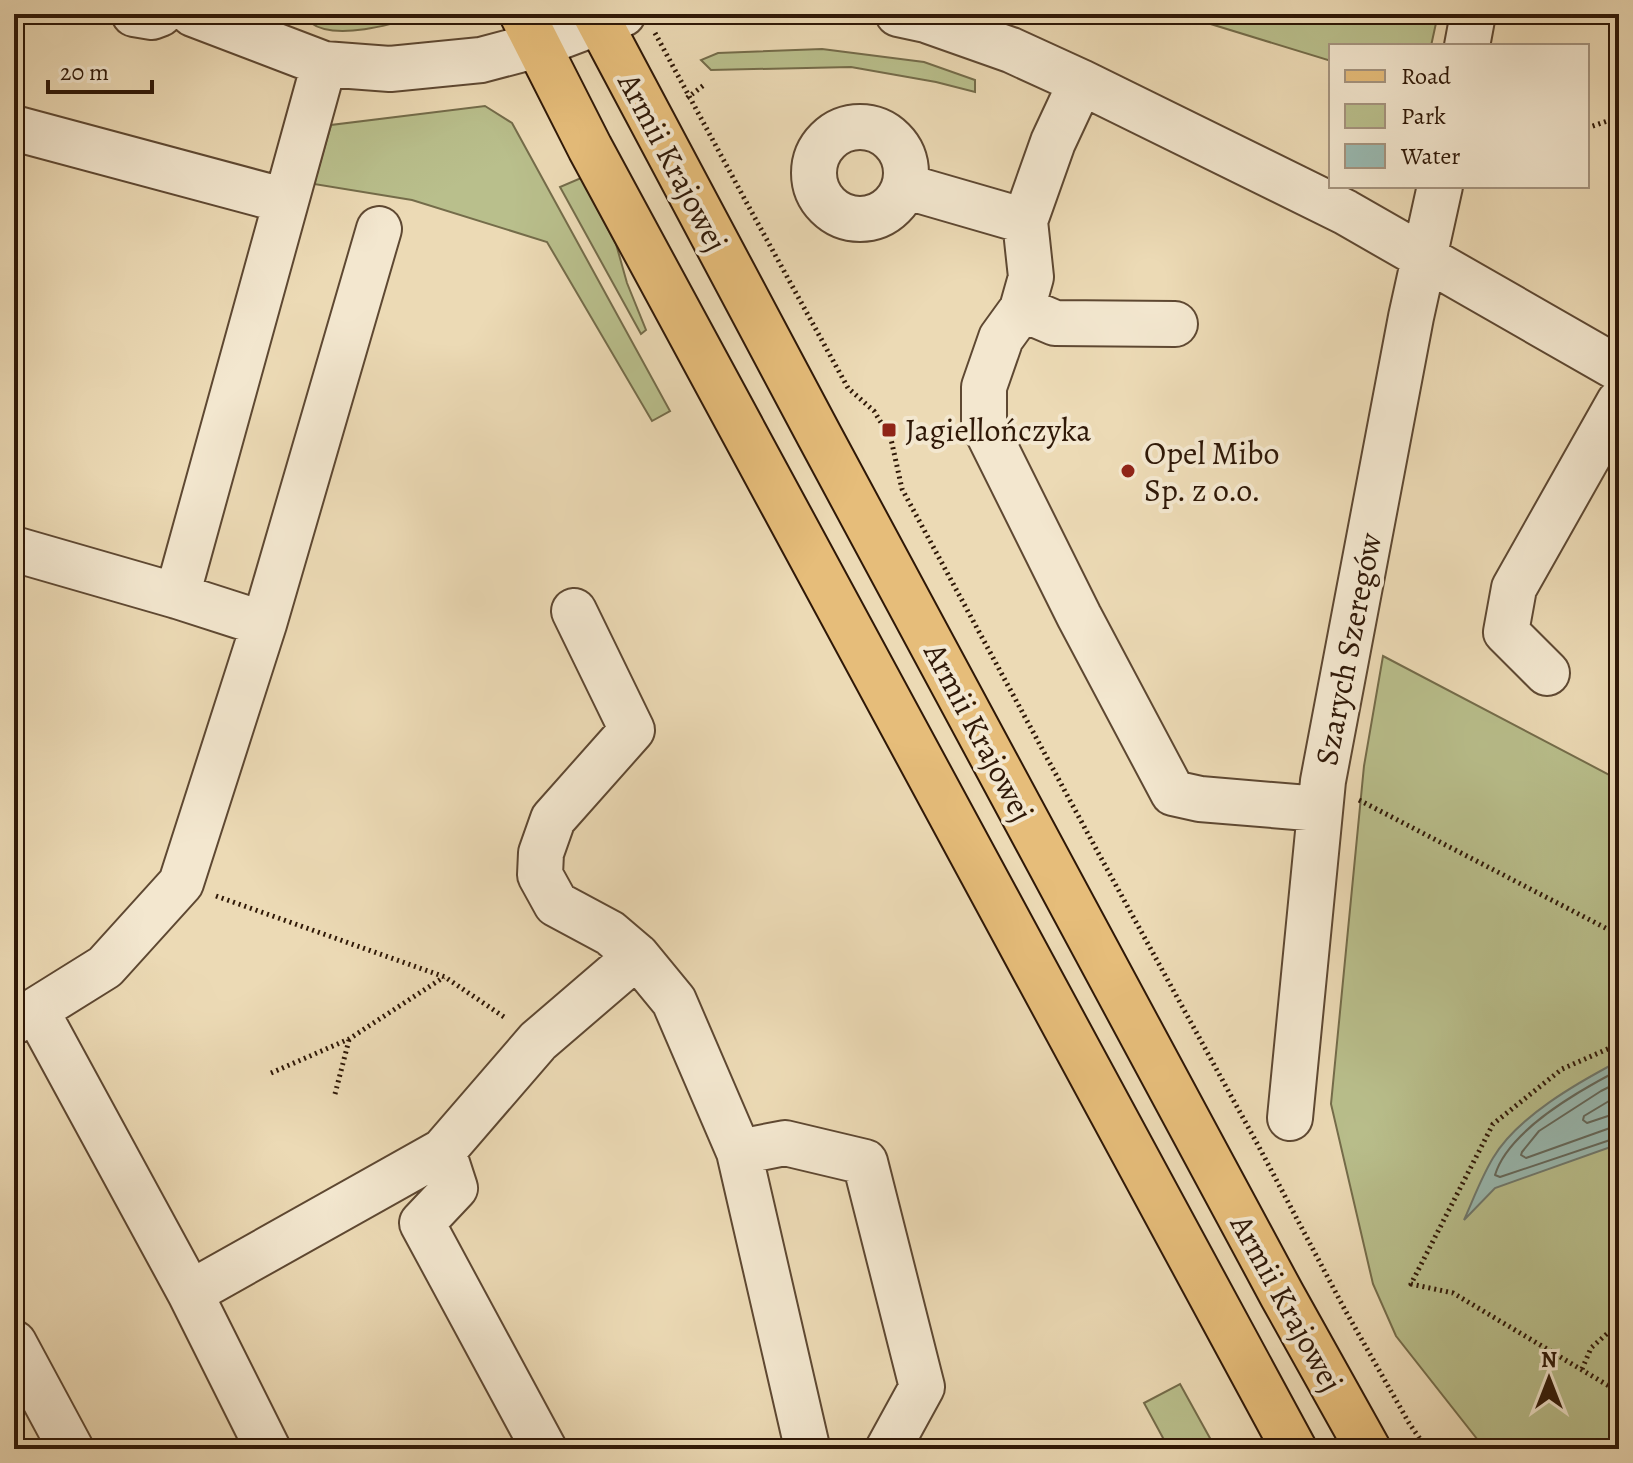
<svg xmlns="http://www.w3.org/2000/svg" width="1633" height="1463" font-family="Alegreya,serif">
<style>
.green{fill:#b9bf8c;stroke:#746c4a;stroke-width:2}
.water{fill:#99bab2;stroke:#6f796e;stroke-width:2}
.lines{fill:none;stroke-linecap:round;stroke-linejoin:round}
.shore{stroke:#64695c;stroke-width:2}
.minor-casing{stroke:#5e4832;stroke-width:48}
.major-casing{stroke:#2f1807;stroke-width:48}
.path{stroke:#2f1807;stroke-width:5;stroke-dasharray:2 4;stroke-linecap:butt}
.minor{stroke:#f3e7cf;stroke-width:44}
.major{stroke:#e6bd7a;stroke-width:44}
.poi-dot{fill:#8f2418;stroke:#f3e7cf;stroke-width:3}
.labels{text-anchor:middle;stroke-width:8;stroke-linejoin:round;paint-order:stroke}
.street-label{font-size:32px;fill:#2f1807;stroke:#f3e7cf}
.poi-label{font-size:32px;fill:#2f1807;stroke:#f3e7cf;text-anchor:start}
</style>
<rect width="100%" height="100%" fill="#ecdab5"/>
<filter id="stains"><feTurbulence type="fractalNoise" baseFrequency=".0025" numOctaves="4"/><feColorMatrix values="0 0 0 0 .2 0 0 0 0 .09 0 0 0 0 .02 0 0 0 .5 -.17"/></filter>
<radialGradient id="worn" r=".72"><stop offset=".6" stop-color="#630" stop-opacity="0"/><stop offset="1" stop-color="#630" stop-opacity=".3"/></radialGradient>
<path class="green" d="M311 14H428C400 22 336 42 311 23Z
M1178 14H1438L1431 46H1331V61Z
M822 49 924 62 975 80V92L936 82 851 67 711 70 701 60 718 53Z
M485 106 512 123 670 411 652 421 547 242 412 200 314 184 331 125Z
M581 178 616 244 627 283 646 330 641 334 560 187Z
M1383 656 1619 780V1449H1485L1396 1336 1373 1284 1331 1104 1364 766Z
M1180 1384 1216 1449H1169L1144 1403Z"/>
<path class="water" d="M1619 1061V1144L1495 1188 1464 1220C1473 1200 1481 1178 1493 1158 1517 1117 1577 1083 1619 1061Z"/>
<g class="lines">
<path class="shore" d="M1619 1070C1580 1090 1508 1131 1495 1175L1500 1177 1619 1137
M1619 1082 1601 1091 1539 1131 1522 1152 1521 1155 1526 1158 1610 1128 1619 1127
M1619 1095 1584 1116 1583 1120 1587 1123 1608 1116 1619 1115"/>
<g class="minor-casing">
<path id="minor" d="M134 14 152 17 160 14
M193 14 324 64 390 69 481 60 538 45 599 22 623 14
M898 14 926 20 1011 50 1081 82 1345 212 1619 369
M1467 46 1473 14
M1081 82 1053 142 1025 221 1031 277 1022 309 1001 338 984 387V425L1079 616 1173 793 1200 799 1320 809
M814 173a46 46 0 1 1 92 0a46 46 0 1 1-92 0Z
M14 128 286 201
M904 186 1025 221
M1022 309 1055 323 1175 324
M14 549 177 596 264 624 181 883 105 967 36 1010
M177 596 324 64
M574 611 632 730 553 819 541 853 540 875 556 904 610 933 637 956 674 1001 739 1152 807 1447
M264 624 379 229
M1547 673 1506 632 1514 588 1619 402
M14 1022 36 1010 190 1293 443 1151 455 1188 422 1223 544 1449
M1290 1118 1323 781 1411 317 1440 186
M443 1151 538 1041 637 956
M739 1152 785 1143 865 1162 922 1387 888 1449
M190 1293 268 1449
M14 1343 71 1449"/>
</g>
<g class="major-casing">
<path id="major" d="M522 14 590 148 1294 1449
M595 14 819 435 1282 1295 1368 1449"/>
</g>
<path class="path" d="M655 33 750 209 848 388 874 411 891 439 902 489 1101 858 1259 1147 1345 1310 1409 1423 1427 1449
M687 98 704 85
M1587 128 1619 117
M1359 800 1619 935
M216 896 445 977 507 1019
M1619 1044 1562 1069 1493 1124 1411 1284 1453 1293 1619 1392
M271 1073 349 1039 444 977
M335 1094 349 1040
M1582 1369 1591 1348 1619 1323"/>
<use href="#minor" class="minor"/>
<use href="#major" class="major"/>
</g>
<g class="poi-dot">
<rect x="881" y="422" width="16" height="16" rx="4"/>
<circle cx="1128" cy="471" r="8"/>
</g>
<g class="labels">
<g class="street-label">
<text transform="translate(673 162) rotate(62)" y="11">Armii Krajowej</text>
<text transform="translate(1348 649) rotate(-79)" y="11">Szarych Szeregów</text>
<text transform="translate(979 732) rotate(62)" y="11">Armii Krajowej</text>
<text transform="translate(1287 1303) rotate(61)" y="11">Armii Krajowej</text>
</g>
<g class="poi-label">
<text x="905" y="441">Jagiellończyka</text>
<text x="1144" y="464">Opel Mibo<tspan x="1144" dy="37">Sp. z o.o.</tspan></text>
</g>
</g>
<rect width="1633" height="1463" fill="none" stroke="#ecdab5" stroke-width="48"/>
<rect x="16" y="16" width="1601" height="1431" fill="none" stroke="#2f1807" stroke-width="4"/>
<rect x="24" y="24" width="1585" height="1415" fill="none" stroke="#2f1807" stroke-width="2"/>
<rect x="1329" y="44" width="260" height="144" fill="#f3e7cf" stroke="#a5947f" stroke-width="2"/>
<rect x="1345" y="70" width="40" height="12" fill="#e6bd7a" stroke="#a5947f" stroke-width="2"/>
<text x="1401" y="84" font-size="24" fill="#2f1807">Road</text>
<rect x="1345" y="104" width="40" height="24" fill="#b9bf8c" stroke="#a5947f" stroke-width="2"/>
<text x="1401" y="124" font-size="24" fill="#2f1807">Park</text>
<rect x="1345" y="144" width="40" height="24" fill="#99bab2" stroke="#a5947f" stroke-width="2"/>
<text x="1401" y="164" font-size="24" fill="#2f1807">Water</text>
<g transform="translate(1549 1379)" stroke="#f3e7cf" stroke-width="6" paint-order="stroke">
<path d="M0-6L14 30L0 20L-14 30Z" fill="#2f1807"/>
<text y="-12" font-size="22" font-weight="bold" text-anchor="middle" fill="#2f1807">N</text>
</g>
<path d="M48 80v12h104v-12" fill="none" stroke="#2f1807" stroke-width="4"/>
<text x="60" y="80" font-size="24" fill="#2f1807" stroke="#f3e7cf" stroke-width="6" paint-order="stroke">20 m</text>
<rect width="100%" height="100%" filter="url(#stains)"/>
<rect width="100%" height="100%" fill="url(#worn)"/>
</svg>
